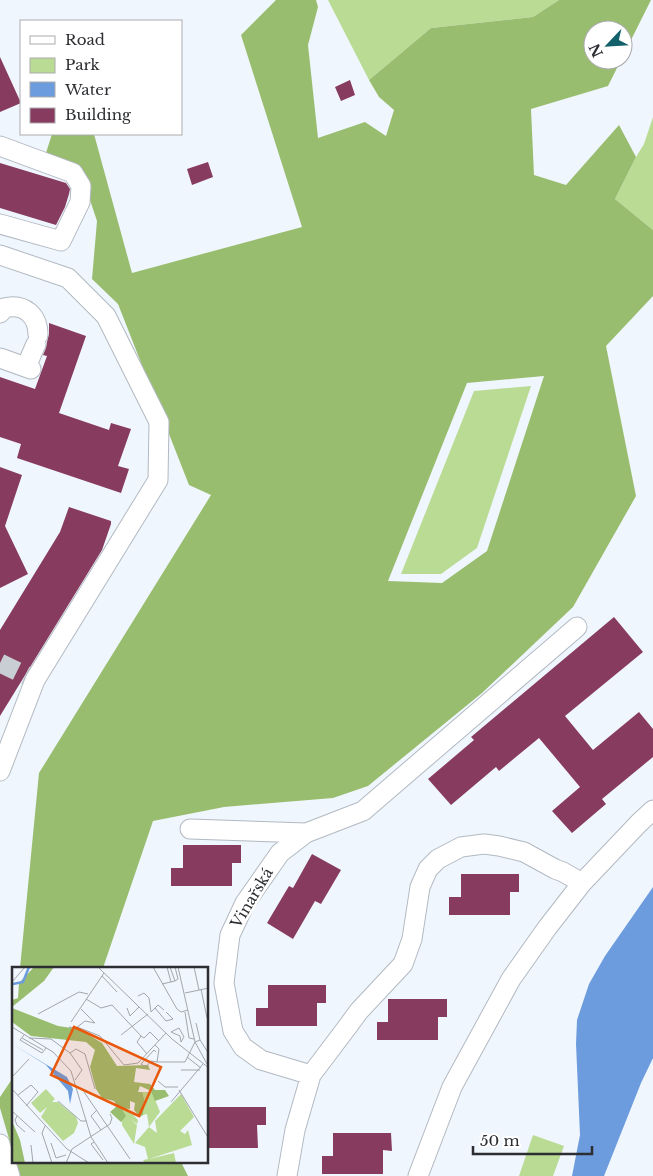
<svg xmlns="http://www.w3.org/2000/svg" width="653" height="1176" font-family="'Libre Baskerville',serif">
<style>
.green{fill:#b9db94}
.forest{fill:#99bd6f;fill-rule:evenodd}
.water{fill:#6c9cde}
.building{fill:#873b5e}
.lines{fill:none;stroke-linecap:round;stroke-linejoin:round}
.minor-tunnel{stroke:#c9ced4;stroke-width:19;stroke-dasharray:19 9;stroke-linecap:butt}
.minor-casing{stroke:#b2b9c1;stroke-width:21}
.minor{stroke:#fff;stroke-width:19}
.labels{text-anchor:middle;stroke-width:5;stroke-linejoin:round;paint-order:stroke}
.street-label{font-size:15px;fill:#2c2e32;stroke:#fff}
.inset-river{fill:none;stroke:#6c9cde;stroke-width:2.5}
.inset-road{fill:none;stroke:#a2a6ac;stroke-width:1}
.view{fill:#e8590c;fill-opacity:0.15;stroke:#e8590c;stroke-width:2.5}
.inset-edge{fill:none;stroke:#2c2e32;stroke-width:2.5}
</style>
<rect width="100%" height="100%" fill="#f0f6fd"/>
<path class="green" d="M328 0H559L533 17 431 28 369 80Z
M653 117V230L615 199 636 157 644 144Z
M531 386 477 548 441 574H401L474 391Z
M533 1135 564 1146 553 1176H519Z"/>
<path class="forest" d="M276 0H316L318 7 308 45 318 138 365 122 386 136 394 110 379 97 369 80 431 28 533 17 559 0H651L623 56V30H593V60H621L608 86 531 109 534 175 566 185 619 125 636 157 615 199 653 230V296L606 346 636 496 573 607 482 693 368 786 333 798 224 807 153 821 104 965 105 968H20L39 773 211 495 189 485 118 304 92 279 97 221 80 170 45 156 52 134H94L132 273 302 227 241 35ZM544 376 487 551 442 583 388 581 467 383Z
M14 1076V1156L0 1108V1097Z
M16 1162H181L188 1176H19Z"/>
<path class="water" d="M653 887V1058L641 1083 604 1176H572L580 1135 576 1044 577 1020 589 984 605 956Z"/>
<path class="building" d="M0 57 21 103 0 112Z
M350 80 355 95 341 101 335 87Z
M208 162 213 177 192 185 187 169Z
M0 163 66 183 70 189 69 194 65 207 56 225 0 208Z
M49 323 86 336 59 413 109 430 111 423 131 429 118 466 129 469 121 493 17 458 21 444 0 437V377L35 389 47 356 43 355 46 348 47 342 49 334Z
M0 467 22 475 5 526 28 574 0 588Z
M69 507 111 521V524L102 550 0 716V630L60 532Z
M614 617 643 652 565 716 593 750 639 712 653 729V757L602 799 606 804 572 833 552 811 580 787 539 738 499 771 496 767 451 805 428 779 474 740 471 737Z
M183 845H241V863H232V886H171V868H183Z
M312 854 341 870 321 904 315 901 293 939 267 923 289 886 293 888Z
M461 874H519V892H510V915H449V897H461Z
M268 985H326V1003H317V1026H256V1008H268Z
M388 999H447V1017H438V1040H377V1022H388Z
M208 1107H266V1125H257L258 1148H208Z
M333 1133H391L392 1151 383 1150V1174H322V1156H333Z"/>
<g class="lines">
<path class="minor-tunnel" d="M0 663 35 680"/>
<g class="minor-casing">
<path id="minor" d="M0 146 73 173 81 186 80 202 61 241 0 224
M0 255 68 278 106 316 159 422 158 480 35 680 0 771
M0 313 4 308C24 303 38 315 38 335
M0 358 31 369
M26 367 36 344
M190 829 306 833
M311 1075 261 1060 243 1047 233 1031 224 983 230 935 245 903 280 853 306 833 363 811 577 627
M0 1144 10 1176
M287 1176 295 1130 311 1075 345 1030 359 1011 403 964 412 939 420 887 428 869 438 859 461 847 484 844 499 846 524 852 555 869 563 872 582 883
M418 1176 452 1087 511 979 547 928 582 883 639 823 653 810"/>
</g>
<use href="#minor" class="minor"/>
</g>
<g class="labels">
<g class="street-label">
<text transform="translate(252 898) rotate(-59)" y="5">Vinařská</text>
</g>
</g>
<g transform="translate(12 967)">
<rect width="196" height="196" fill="#f0f6fd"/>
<path d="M34 122 43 132 40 135H46L64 150 66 156 62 166 51 174 29 150 35 140 28 146 19 136ZM130 125H140L148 145 137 160 135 147 131 148ZM169 127 182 150 168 164 173 167 176 163 180 178 137 192 162 186 164 196H133L131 193 136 192 133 180 123 176 137 160 145 166 143 154ZM113 139 126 153 125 157 118 152 125 158 122 177 110 158 109 141Z" fill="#b9db94"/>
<path d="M22 0H42L32 14 0 40V33L6 31 7 16ZM0 41 46 59 67 62 90 76 105 99 136 98 138 103 124 101 122 115 138 117 143 123H153L157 129 143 134 139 124 128 119 126 125H130L132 132 131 148 128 150 122 143 123 136 118 134V142L109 141 114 149 109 155 98 145 105 139 102 134 90 131 84 122 78 100 83 83 74 75 19 69 0 55ZM0 154 8 173 13 196H0Z" fill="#99bd6f"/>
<path d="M0 77 55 110 61 122 58 137 56 124 34 98Z" fill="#6c9cde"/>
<path class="inset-river" d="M1 17 11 15 17 0"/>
<path class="inset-road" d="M86 0 160 72 197 101M141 0 165 42 169 45 176 43M155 0 159 15M163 0 166 12 163 14M166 0 183 75 195 97M182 0 187 23M90 9 105 25M0 15 13 0M150 17 163 14 158 0M189 22 195 51M173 26 197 21M126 29 132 26 137 31 139 45M74 32 89 41 100 38 129 69 125 75 135 87M115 41 118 49 127 40M143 41 154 54M139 45 146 38 152 43M154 45 161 52 154 54M173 45 177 71 182 72M26 47 67 25 76 27M59 55 92 6M184 56 188 73M0 60 41 85 59 104 79 170 96 196M57 60 64 61 73 54 83 56 69 42M65 60 88 69 112 98 126 96 154 66M159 65 167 61 172 70 169 75M159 65 168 69 169 75M12 68 8 73 30 86 34 81M109 68 136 47M129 69 132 71 138 65 147 74M10 71 31 83M17 71 39 72 58 86 70 103 63 113M183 75 188 73 197 87M143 78 147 82 145 95H173L183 75M144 85 142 83 129 97 134 100 139 94 145 95M58 86 64 82 73 87 83 122M175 90 189 101M169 103H188M0 110 17 92M146 114 153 120H166M0 122 55 182 77 196M167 123 197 172M72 125 118 192M6 128 19 118 26 125 14 139M46 134 69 154H75M159 135 191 97M85 143 79 149 89 163M0 144 23 165M5 149 3 153 5 158 13 165M33 159 30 166 40 196M82 175 79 177 91 193M39 176 44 191 54 188M19 178 21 196M54 196 60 182 98 157 100 151 98 147"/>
<path class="view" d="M62 60 149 100 127 149 39 108Z"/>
<rect width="196" height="196" class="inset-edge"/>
</g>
<rect x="20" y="20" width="162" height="115" fill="#ffffff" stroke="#ababad"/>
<rect x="30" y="36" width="25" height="8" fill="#ffffff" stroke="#ababad"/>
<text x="65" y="45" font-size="15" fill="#2c2e32">Road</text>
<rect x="30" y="58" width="25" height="15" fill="#b9db94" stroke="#ababad"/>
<text x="65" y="70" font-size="15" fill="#2c2e32">Park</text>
<rect x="30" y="82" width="25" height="15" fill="#6c9cde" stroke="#ababad"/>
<text x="65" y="95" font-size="15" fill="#2c2e32">Water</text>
<rect x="30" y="108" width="25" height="15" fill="#873b5e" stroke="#ababad"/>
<text x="65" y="120" font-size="15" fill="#2c2e32">Building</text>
<g transform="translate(608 45) rotate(245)"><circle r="24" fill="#ffffff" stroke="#ababad"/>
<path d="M0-4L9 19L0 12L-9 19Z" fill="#12616a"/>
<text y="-8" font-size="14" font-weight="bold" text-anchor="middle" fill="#2c2e32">N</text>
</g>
<path d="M473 1146v8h119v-8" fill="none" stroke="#2c2e32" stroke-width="2.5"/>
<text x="480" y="1146" font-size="15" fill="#2c2e32" stroke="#ffffff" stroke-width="4" paint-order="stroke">50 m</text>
</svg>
